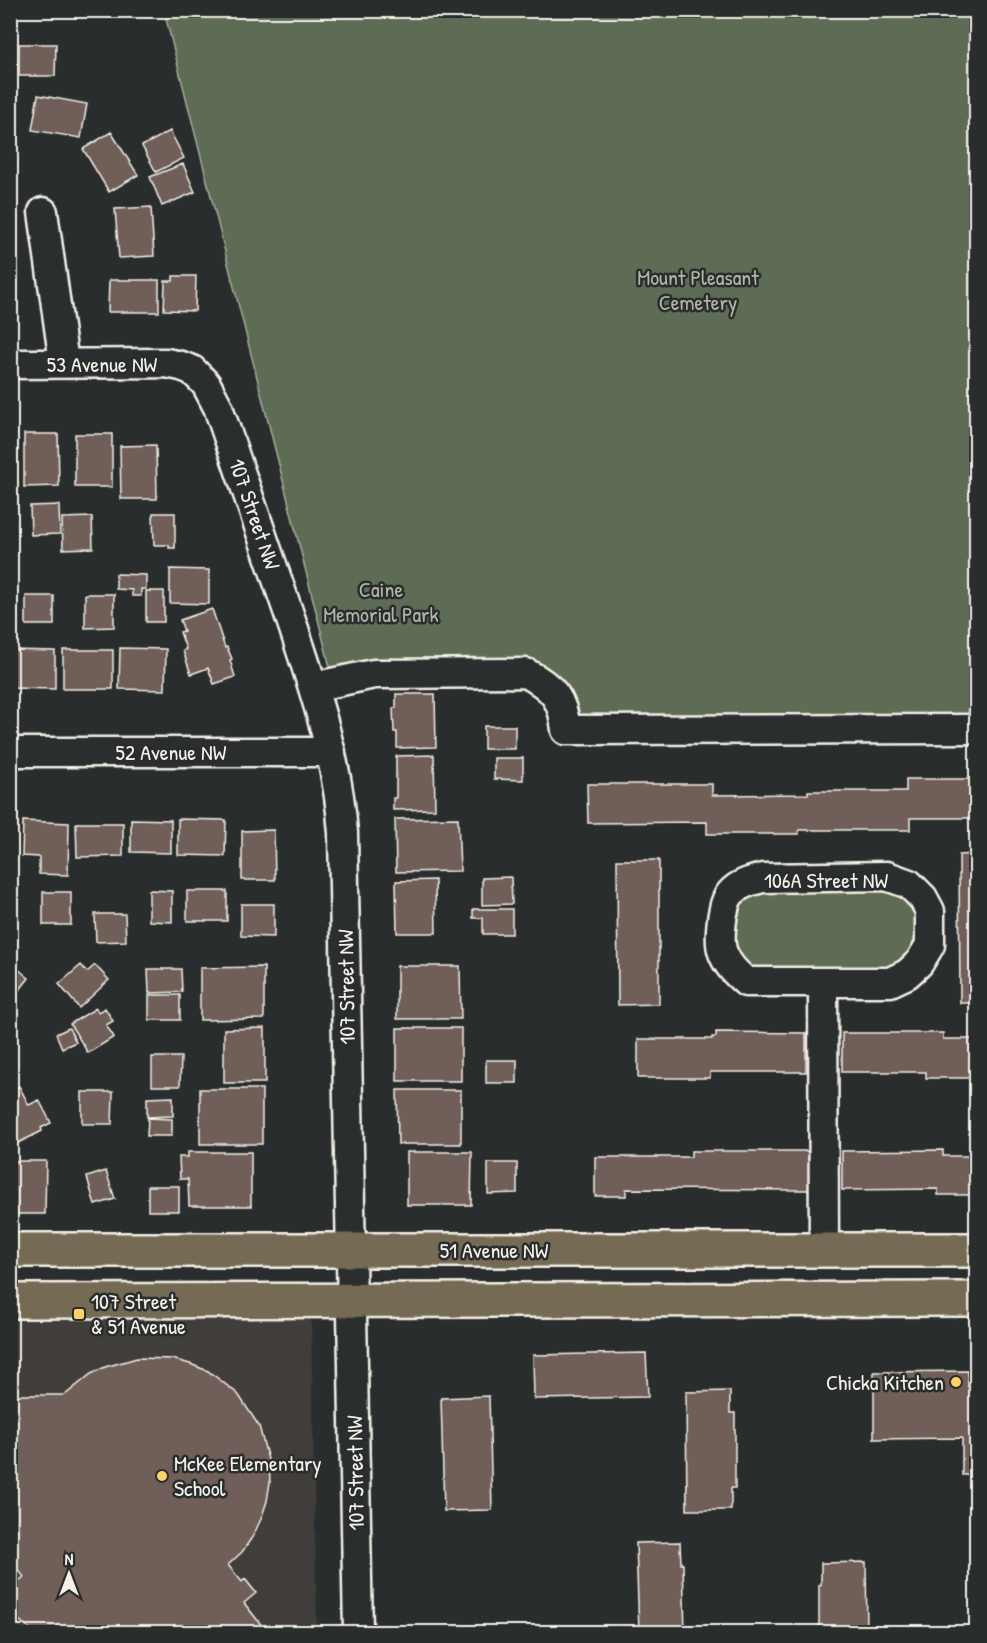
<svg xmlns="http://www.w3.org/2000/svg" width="987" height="1643" font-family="'Patrick Hand',sans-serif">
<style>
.built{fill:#3f3c3b}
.green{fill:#5e6c54;stroke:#a9ae9e;stroke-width:1.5}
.building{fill:#705f58;stroke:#f4f1e8;stroke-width:1.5}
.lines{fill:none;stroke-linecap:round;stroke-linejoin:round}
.minor-casing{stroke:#f4f1e8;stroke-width:33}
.major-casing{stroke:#f4f1e8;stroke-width:38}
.minor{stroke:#2a2d2e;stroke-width:28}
.major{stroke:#746b52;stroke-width:33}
.poi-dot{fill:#ffd166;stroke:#2a2d2e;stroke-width:2}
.labels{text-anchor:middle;stroke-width:5;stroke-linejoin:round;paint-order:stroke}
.park-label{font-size:22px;fill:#b0b5a5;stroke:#2a2d2e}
.street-label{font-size:22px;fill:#f4f1e8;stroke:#2a2d2e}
.poi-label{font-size:22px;fill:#f4f1e8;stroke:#2a2d2e;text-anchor:start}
</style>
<rect width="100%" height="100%" fill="#2a2d2e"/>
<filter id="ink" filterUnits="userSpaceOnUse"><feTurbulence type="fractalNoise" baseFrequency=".0167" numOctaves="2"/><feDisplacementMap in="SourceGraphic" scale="12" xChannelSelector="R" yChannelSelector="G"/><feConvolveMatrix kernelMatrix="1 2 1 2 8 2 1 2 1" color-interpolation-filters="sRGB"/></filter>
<g filter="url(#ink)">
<path class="built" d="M311 1317 317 1632H11L10 1320Z"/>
<path class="green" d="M164 11H976V715L579 717 551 679 331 671C275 451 221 231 164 11Z
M885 888 903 894 919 914V942L910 956 887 970H751L734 948V916L739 902 765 889Z"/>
<path class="building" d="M19 44H56L55 76H19Z
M10 49 16 80 10 81Z
M38 95 87 104 81 138 32 130Z
M170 131 184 158 156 172 142 146Z
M111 132 138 175 109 192 83 149Z
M183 164 195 192 162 206 150 177Z
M151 207 154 256 119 258 115 209Z
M173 276H196L195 311 164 310 165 281H173Z
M109 280H159V312H108Z
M24 434H58L59 486 24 487Z
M75 434H112V487H75Z
M156 445 157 499H121L120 446Z
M59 505 60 534 31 535 30 506Z
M153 513H175V548H169V545H154Z
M92 517 93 548 63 549 62 518Z
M170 569 209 570V604L170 603Z
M116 574 146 575V589H141V596H132V590L116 589Z
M146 591H164V622H146Z
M85 594H114V627L85 628Z
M26 596H54V625H26Z
M212 609 225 648 227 647 232 659 230 660 235 677 214 684 208 668 191 674 183 651 186 649 180 632 184 631 180 620Z
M120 648 166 649 165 690 119 689Z
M10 650 55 651V689L10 688Z
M63 650H113V689H63Z
M396 694H435L436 747 397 748V732H394L393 708H396Z
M484 726H515V749H484Z
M434 755 435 809 393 810V798H396V756Z
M494 758H523V780L494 779Z
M906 779H976V818H910V830H799V834H707V822L588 823 587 784H712V795L808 794V791H906Z
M458 818 460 871 396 872 395 819Z
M131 819 171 820V853L131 852Z
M178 819 226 820 225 856 178 855Z
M23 821 69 823 68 875 39 874V857L22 856Z
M10 823H14V856H10Z
M76 823H123V856L77 857Z
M274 830 275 880H242V831Z
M976 854V1003H960L959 855Z
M617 860H659V1004L618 1005Z
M511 877 512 904 482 905V878Z
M435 880 436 933H397L396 881Z
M149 890 172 891V922L149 921Z
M187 891H227V921H187Z
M43 892H71V925H43Z
M241 904H274V937L241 936Z
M473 909H512V934H483V918H473Z
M95 914H125L126 941 96 942Z
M81 965 87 972 95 965 109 980 79 1008 59 984Z
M397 966H460L461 1019H397Z
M264 967V1019L200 1020V968Z
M18 969 29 978 18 992 10 986V978Z
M148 969H181L182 992 149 993Z
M149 995H180V1020H149Z
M96 1008 98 1012 105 1008 113 1021 106 1025 114 1037 88 1053 70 1024Z
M69 1028 76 1042 62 1048 56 1034Z
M265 1028V1083H224V1029Z
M397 1028H461V1081H397Z
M716 1032 806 1033V1072H710V1078H638V1039H712V1037H716Z
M842 1033H943V1039H976V1078H926V1072H842Z
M152 1057H181L180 1086H152Z
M486 1060H517V1083H486Z
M19 1086 29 1105 39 1100 51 1123 41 1128 42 1131 10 1147V1090Z
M200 1089H262V1144H200Z
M397 1090H461V1144H398Z
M82 1092H113L112 1124H82Z
M173 1097V1116L147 1117V1098Z
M148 1118 172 1119V1136H147Z
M943 1150V1156H976V1195H938V1189L842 1190V1151Z
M691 1151H809V1190L626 1189V1196H595V1157H691Z
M188 1152H251V1206H189L188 1179H180L179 1157H188Z
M407 1152H472L471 1205H407Z
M10 1161H46L45 1214H10Z
M488 1163H517V1193L488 1194Z
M106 1171 115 1199 95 1205 87 1177Z
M148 1186H179V1211H148Z
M646 1353 648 1397 534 1399 533 1355Z
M137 1358 172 1359 190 1364 208 1371 238 1394 259 1426 269 1463 270 1482 267 1501 261 1519 253 1536 242 1552 228 1565 242 1582 245 1579 256 1593 244 1603 267 1632H34L10 1613V1587L24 1577 12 1562 10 1563V1395H65L91 1374 105 1367Z
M968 1371V1387H976V1475H962V1438L874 1439V1372Z
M730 1391V1413H735V1488H731V1510H687L686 1392Z
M489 1396 492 1510 444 1511 441 1398Z
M680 1542 681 1564H683L685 1632H639L636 1543Z
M866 1562 867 1632H819V1585H821V1563Z"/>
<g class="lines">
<g class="minor-casing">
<path id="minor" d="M43 212 64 363
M10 364 166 363 181 366 192 370 206 384 218 407C243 478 267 549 291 620 314 689 338 759 343 833L358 1632
M313 687 374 674 526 673C553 687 563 699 566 730L976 729
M10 752H331
M887 876 909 884 923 898 930 911V945L919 963 907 974 890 982H746C736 973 728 966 723 953 718 941 722 904 730 894 738 884 751 881 763 878Z
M823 982 824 1251"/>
</g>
<g class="major-casing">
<path id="major" d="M10 1250H976
M10 1301 976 1299"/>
</g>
<use href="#minor" class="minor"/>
<use href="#major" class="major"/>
</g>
</g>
<g class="poi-dot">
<rect x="73" y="1308" width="12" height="12" rx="3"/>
<circle cx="956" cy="1382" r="6"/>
<circle cx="162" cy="1476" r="6"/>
</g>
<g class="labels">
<g class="park-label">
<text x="698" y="285">Mount Pleasant<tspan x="698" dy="25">Cemetery</tspan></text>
<text x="381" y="597">Caine<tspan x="381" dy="25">Memorial Park</tspan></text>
</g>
<g class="street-label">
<text x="102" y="372">53 Avenue NW</text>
<text transform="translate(255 514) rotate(71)" y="8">107 Street NW</text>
<text x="171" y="760">52 Avenue NW</text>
<text x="826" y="888">106A Street NW</text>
<text transform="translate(346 987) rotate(-91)" y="8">107 Street NW</text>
<text x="494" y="1258">51 Avenue NW</text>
<text transform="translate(355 1473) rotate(-91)" y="8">107 Street NW</text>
</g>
<g class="poi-label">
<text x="91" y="1309">107 Street<tspan x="91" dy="25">&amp; 51 Avenue</tspan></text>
<text x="944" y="1390" text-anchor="end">Chicka Kitchen</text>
<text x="174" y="1471">McKee Elementary<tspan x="174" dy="25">School</tspan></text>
</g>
</g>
<rect width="987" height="1643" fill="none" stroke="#2a2d2e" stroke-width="36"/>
<rect x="18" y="18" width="951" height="1607" fill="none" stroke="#f4f1e8" stroke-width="2" filter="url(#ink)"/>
<g transform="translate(69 1574)" stroke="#2a2d2e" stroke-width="4.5" paint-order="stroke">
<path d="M0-4.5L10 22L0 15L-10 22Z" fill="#f4f1e8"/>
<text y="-9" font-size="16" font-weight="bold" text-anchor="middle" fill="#f4f1e8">N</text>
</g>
</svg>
